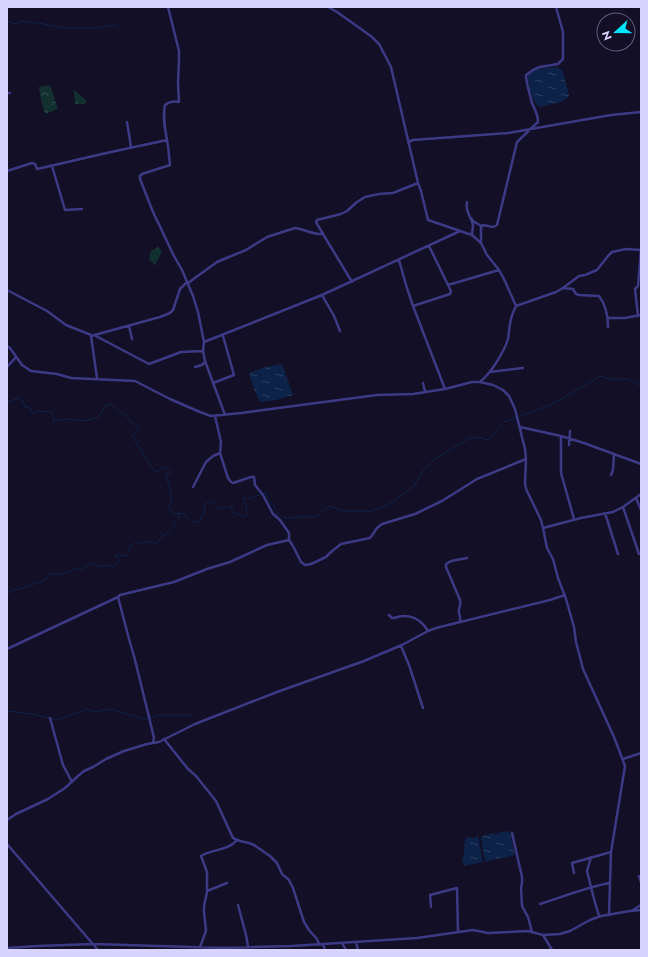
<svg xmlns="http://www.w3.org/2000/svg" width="648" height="957" font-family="Jost,sans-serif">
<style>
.forest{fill:url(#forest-crowns)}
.water{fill:url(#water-ripples)}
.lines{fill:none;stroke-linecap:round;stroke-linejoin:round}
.stream{stroke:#0c2248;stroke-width:1}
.minor{stroke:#3d3a85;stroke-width:2.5}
</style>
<defs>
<pattern id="forest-crowns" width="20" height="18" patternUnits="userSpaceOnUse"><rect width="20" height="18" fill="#12302f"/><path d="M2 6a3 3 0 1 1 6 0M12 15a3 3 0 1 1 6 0" fill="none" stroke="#344d4e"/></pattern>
<pattern id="water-ripples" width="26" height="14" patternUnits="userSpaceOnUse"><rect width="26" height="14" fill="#0c2248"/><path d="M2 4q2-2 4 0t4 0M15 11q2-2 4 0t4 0" fill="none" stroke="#2f4163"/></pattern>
</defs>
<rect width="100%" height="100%" fill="#130f26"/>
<path class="forest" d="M50 85 58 109 45 114 41 100 39 87Z
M74 90 87 101 85 104H75Z
M158 247 162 252 155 265 149 259 151 251Z"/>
<path class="water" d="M552 67C558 67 560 68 563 72L569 95V97L561 102 539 107C532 102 527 83 528 75L535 70Z
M280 364H282L293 395 276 400 260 402 254 389 249 373 262 368Z
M507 831 510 833 515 855 485 862 481 838 482 836 494 833 496 835 497 833Z
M477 836H478L483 862 464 866 462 860 465 851 463 848 464 846 466 837 474 838Z"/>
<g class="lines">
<path class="stream" d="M7 21 14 24 23 21 44 24 64 28H94L117 25
M7 402 19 398 23 401 25 407 31 408 30 410 33 414 39 411 52 412 54 421 67 419 85 421 98 417 106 405 111 404 120 412 124 414 132 423 138 427 139 429 132 437 134 439 154 471 158 472 163 468H168L171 472 170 473H166C166 478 168 481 169 486 171 491 171 496 172 500L170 503 169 507 173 513 179 514
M519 417 554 403 601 376 609 379H628L641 386
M264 493H266L268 499 274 506 277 514 283 518 299 517H316L329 506 345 511H372L391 503 414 486 423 470 430 464 436 458 470 438 478 437 488 440 504 422 516 418
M7 594 13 590 20 589 45 580 50 574H58L68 572 74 569H82L93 563 99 566 108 565 114 567 119 560 115 555 127 556C128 549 130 545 137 542L140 544 145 541 157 543 162 536C172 534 173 524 179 518V513L184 514C188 520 192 522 199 522L204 513 205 504 212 501 219 509 230 506 233 507 231 509 233 512 245 517 248 514 246 511 247 506 245 504 243 498H252L261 494
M7 711 32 714 57 720 87 709 93 712 110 709 145 719 162 715H191"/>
<path class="minor" d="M168 7 179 51V59L178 83 179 102C174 101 169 102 165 105 162 119 166 133 168 146 169 152 169 159 170 165L167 166 142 174 140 176V179L153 212 174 256 182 270 193 296 198 312 204 342 203 351 205 361 225 415
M328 7 337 12 361 29 372 37 379 44 391 67 418 183 421 191 428 220 472 235 481 243 487 255 499 270 504 279 516 306
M7 93H10
M127 122 131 147
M408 142 413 140 508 133 611 115 641 112
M52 166 65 210 82 209
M7 171 32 163 35 164 37 169 111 152 167 140
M467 202C465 211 471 217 473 225 473 228 472 232 472 235
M471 218 473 221 481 226
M323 234 352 282
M481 243V227L483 225 493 227 497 225 517 142 538 122C538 114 535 110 532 103 530 94 526 84 526 75L533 70 540 67 558 64 563 59V32L556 7
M429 246 448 285 499 270
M399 260 406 285 413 306
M188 283 217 262 224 259 246 250 267 237 295 228C304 229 314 235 323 234L316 222 317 220 341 214 347 211 357 202 365 197 379 194 393 193 418 183
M563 288 573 289 576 294 579 295 599 296C606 305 608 315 608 327
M7 290 47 311 66 325 91 335V336
M322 295 334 316 340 331
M638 316 635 289 638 286 641 249
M608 318H625L641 315
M129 326 132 339
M94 335 149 364 181 352 203 351
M204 342 322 295 460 231
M7 346 10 348 22 365 31 371 57 374 71 378 135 381 170 399 200 412 211 416 241 413 377 395 413 394 445 389 472 382H480L493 385 503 390 509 396 515 409 525 449 526 459 525 483 526 489 541 520 543 528 547 548 553 559 558 578 566 599 574 627 576 642 583 669 614 737 625 766 611 852 609 915
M7 367 16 357
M195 367 202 365 205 362
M490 372 523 368
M97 378 91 336 160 317 170 313 173 310 180 289 187 282
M481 381C491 373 504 352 508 339 509 334 509 329 510 324 511 317 513 312 516 306L556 292 563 288 579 276 585 275 597 270 608 256 612 252 626 249 641 250
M213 383 234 375 223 336
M423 383 425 392
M445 389 413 306 450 294 451 291 448 285
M215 416 221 442 220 453 228 478 231 482 233 483 251 477H254L255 485 263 495 273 514 280 520 289 533V540L293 546 301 562 305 565 311 564 326 557 332 551 341 544 370 538 373 534 377 528 382 524 415 514 442 501 477 479 526 459
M520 427 561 436 584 443 641 464
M561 436V473L574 519
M569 445 570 431
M611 475 613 470 614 454
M193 487 206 462 213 456 220 453
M636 498 641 510
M623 507 639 554
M605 513 618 554
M543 528 581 518 613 512 623 507 641 494
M389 615 392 618H394C408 613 420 618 428 631
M460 621C461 617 458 613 459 609 460 606 461 604 460 600L446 567V564L451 561 467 558
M401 646 409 665 423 708
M7 649 118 597
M50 718 63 765 72 782
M164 739 188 769 196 776 216 801 233 838 240 841 249 843 254 845 270 856 277 863 282 874 289 880 293 888 304 922 309 930 317 939 319 944
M153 743 154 738 149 717 134 656 129 639 118 597 120 595 174 582 207 569 230 562 267 545 289 540
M623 759 641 753
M7 820 16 814 48 799 65 788 78 776 84 771 93 767 106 759 124 751 147 744 159 742 195 724 277 692 364 661 402 645 428 631 436 628 550 600 565 595
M512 833 522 877V883L521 888 522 906 528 917 532 932
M7 844 98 950
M591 857 587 871 594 899 599 916
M574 873 572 863 611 852
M639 876 641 882
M207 891 227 883
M540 904C563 897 586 887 610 883
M238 905 246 935 248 947
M431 907 430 895 457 888 458 932
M633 910 641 905
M543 935 552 950
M356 942 358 950
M342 943 346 950
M323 944 325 950
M200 947 206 931 204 912V906L207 892V872L201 856C212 849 228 851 237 840
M7 948 38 946 93 944 224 948 292 946 417 938 473 930 488 933 528 931 543 935 560 934 570 931 590 920 601 916 630 911 641 910"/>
</g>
<rect width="648" height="957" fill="none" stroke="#d9d4ff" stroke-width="16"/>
<g transform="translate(616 32) rotate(249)"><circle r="19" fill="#130f26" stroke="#625e7d"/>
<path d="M0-3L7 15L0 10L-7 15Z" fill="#00e5ff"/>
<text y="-6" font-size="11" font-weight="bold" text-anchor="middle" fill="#d9d4ff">N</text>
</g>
</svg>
